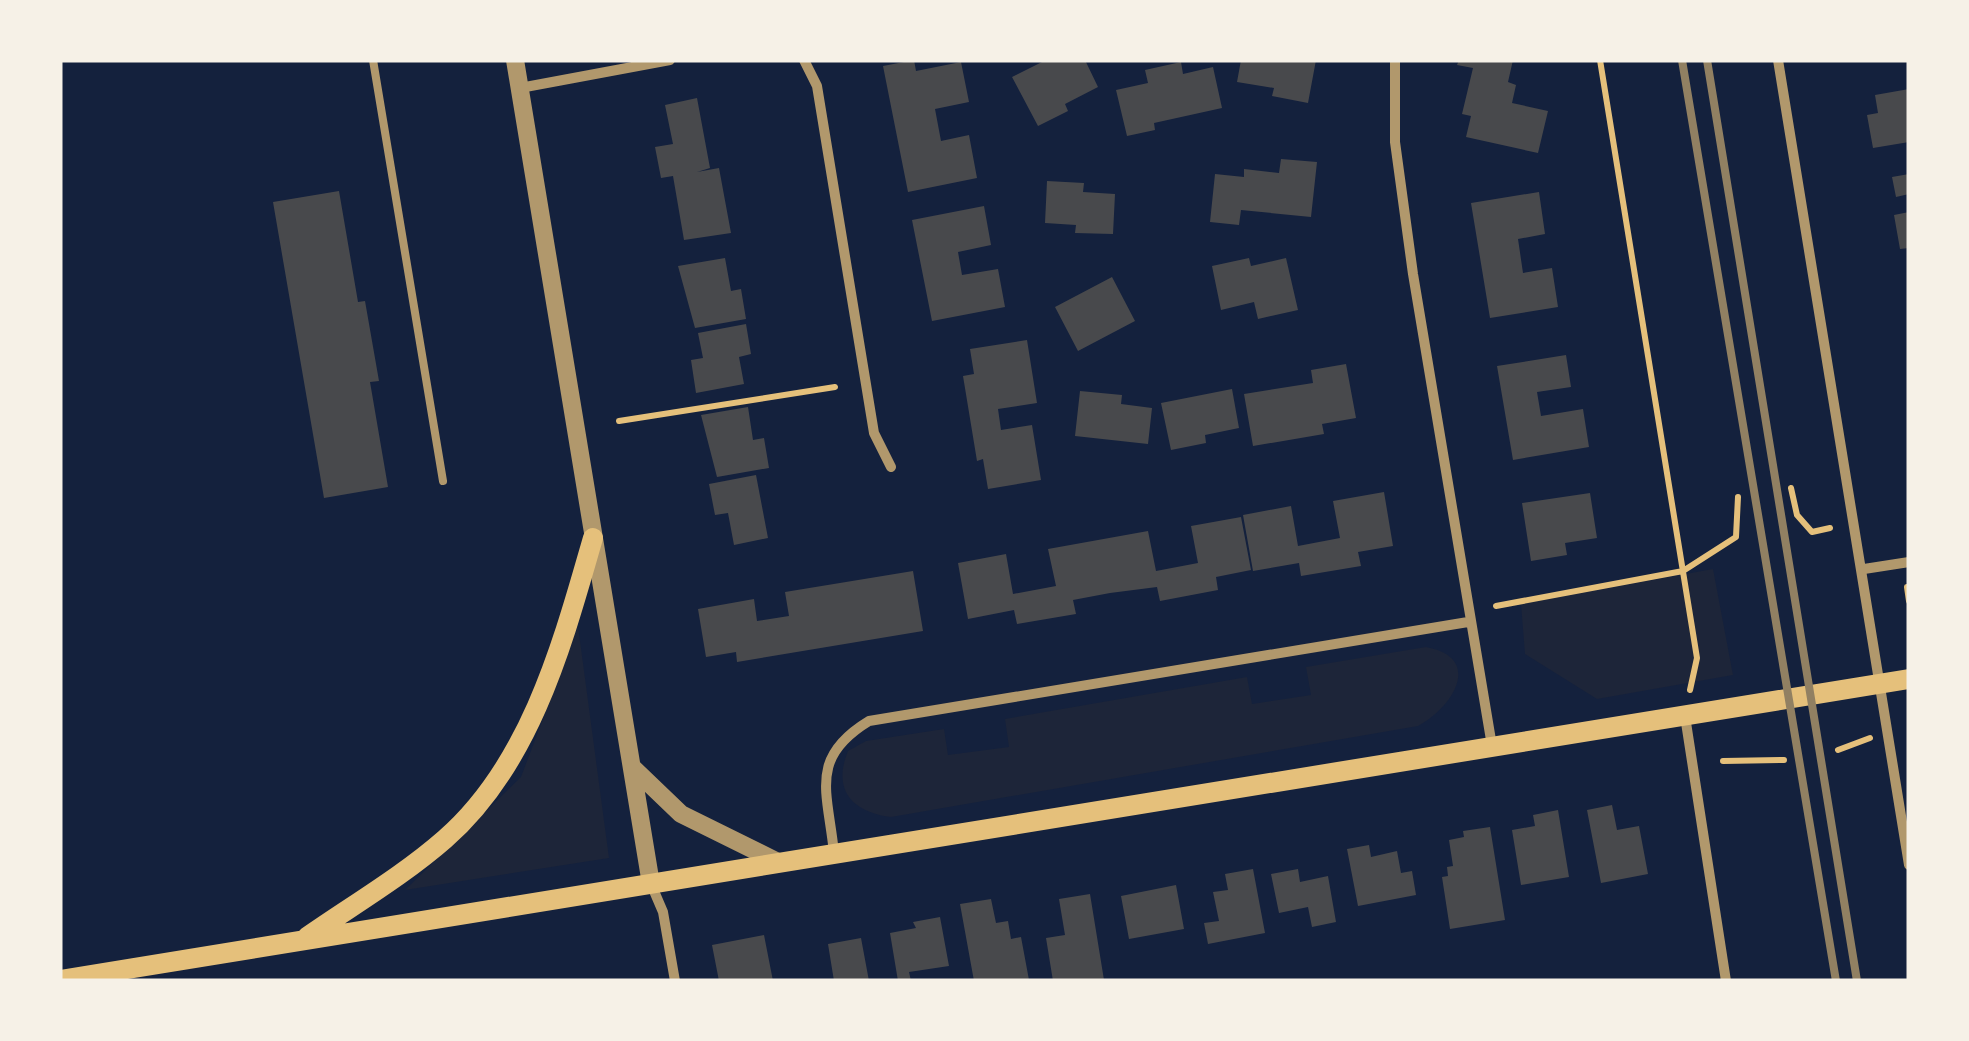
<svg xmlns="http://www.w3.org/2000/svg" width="1969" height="1041" font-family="'Exo 2',sans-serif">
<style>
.green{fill:#1d2539}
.building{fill:#48494c}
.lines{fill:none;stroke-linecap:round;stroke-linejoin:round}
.path{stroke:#e5c07b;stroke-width:6}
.service{stroke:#b1986c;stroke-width:8}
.minor{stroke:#b1986c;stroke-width:10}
.tertiary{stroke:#b1986c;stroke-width:18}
.secondary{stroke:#e5c07b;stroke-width:20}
.rail{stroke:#918062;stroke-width:8}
</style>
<rect width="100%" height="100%" fill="#14213d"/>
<path class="green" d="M1713 569 1733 675 1597 699 1525 654 1521 604Z
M578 626 609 858 405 890 521 777Z
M1426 647C1484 658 1453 707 1418 726L891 817C852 812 832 790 848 751L866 741 944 729 948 755 1009 747 1005 719 1247 677 1252 704 1311 695 1306 667Z"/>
<path class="building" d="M914 60 916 71 961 62 969 102 935 109 941 141 969 135 977 178 908 192 883 66Z
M1046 60H1085L1098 87 1065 104 1068 111 1038 126 1012 77Z
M1241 60H1316L1308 103 1272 96 1274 88 1237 82Z
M1459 60H1513L1508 82 1516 85 1512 103 1548 111 1538 153 1466 137 1471 116 1462 114 1473 68 1457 65Z
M1181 62 1183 74 1213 67 1222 108 1154 123 1155 130 1127 136 1116 90 1148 83 1145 70Z
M1909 89V142L1873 148 1867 115 1878 113 1875 95Z
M697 98 710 168 697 172 719 168 731 233 684 240 673 176 661 178 655 147 673 144 665 105Z
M1281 159 1317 162 1311 217 1241 210 1239 225 1210 222 1215 174 1244 177V169L1279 173Z
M1909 174V194L1896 197 1892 177Z
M1047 181 1084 183 1083 192 1115 194 1113 234 1075 233 1076 225 1045 223Z
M339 191 358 302 365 301 379 381 370 382 388 487 324 498 273 202Z
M1539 192 1545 234 1518 239 1523 273 1552 268 1558 307 1490 318 1471 203Z
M984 206 991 245 958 252 962 275 998 269 1005 307 932 321 912 220Z
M1909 212V248L1900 249 1894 215Z
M725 258 731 291 741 289 746 319 695 328 678 266Z
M1249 258 1251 266 1286 258 1298 310 1258 319 1254 302 1221 310 1212 266Z
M1112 277 1135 321 1078 351 1055 307Z
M746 324 751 354 739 357 744 384 696 393 691 360 703 358 698 333Z
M1027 340 1037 403 998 409 1001 430 1032 425 1041 480 988 489 983 459 977 461 963 376 974 374 970 349Z
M1566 355 1571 387 1537 392 1541 416 1583 409 1589 447 1513 460 1497 366Z
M1346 364 1356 418 1322 424 1324 434 1253 446 1244 394 1313 383 1311 370Z
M1232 389 1239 428 1205 435 1206 443 1171 450 1161 403Z
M1080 391 1122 395 1121 404 1152 408 1148 444 1075 436Z
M748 407 753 440 764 438 769 468 717 477 701 415Z
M756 475 768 538 734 545 728 513 715 515 709 484Z
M1384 492 1393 546 1358 552 1361 566 1301 576 1299 563 1253 571 1243 515 1291 506 1298 546 1340 538 1333 501Z
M1590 493 1597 538 1565 543 1567 555 1531 561 1522 503Z
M1241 517 1251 570 1216 577 1218 590 1160 601 1157 587 1110 593 1073 600 1076 614 1017 624 1014 610 968 619 958 563 1006 554 1013 594 1056 586 1048 549 1148 531 1156 571 1198 563 1191 526Z
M913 571 923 631 737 662 736 652 706 657 698 609 754 599 757 621 789 616 785 592Z
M1612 805 1617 830 1639 826 1648 874 1601 883 1587 810Z
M1558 810 1569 877 1521 885 1512 830 1535 826 1533 815Z
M1490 827 1505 920 1450 929 1442 877 1448 876 1447 867 1453 866 1449 840 1464 837 1463 831Z
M1369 845 1371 857 1397 851 1401 873 1412 871 1416 895 1358 906 1347 849Z
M1253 869 1265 933 1208 944 1204 923 1219 921 1213 892 1228 890 1225 874Z
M1298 869 1300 882 1328 876 1336 922 1312 927 1308 907 1279 913 1271 874Z
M1176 885 1184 929 1129 939 1121 896Z
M1090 894 1104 980 1053 981 1046 938 1065 935 1059 899Z
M991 899 996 923 1008 921 1011 939 1021 937 1029 980 974 981 960 904Z
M940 917 949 966 909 972 911 981H898L890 933 916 928 913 922Z
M764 935 773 981H719L712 945Z
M861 938 869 981H834L828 944Z"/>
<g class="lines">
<path class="path" d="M1600 60 1697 658 1690 690
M619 421 835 387
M1791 488 1797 515 1812 532 1830 528
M1907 587 1909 601
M1496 606 1683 571 1736 537 1738 497
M1838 750 1870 738
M1723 761 1784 760"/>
<path class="service" d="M373 60 443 481"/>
<path class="minor" d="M804 60 817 86 874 433 891 467
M1395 60V142L1413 274 1492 746
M1778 60 1909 865
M520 88 670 60
M1864 569 1909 562
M1685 716 1726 981
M834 853C828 792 808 758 869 721L1468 622
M651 884 663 912 675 981"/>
<path class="tertiary" d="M515 60 651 884
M632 767 681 814 780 863"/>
<path class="secondary" d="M307 937C353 905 404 875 445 839 531 764 563 642 593 538
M60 980 1909 679"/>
<path class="rail" d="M1682 60 1836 981
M1707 60 1857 981"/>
</g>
<rect width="1969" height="1041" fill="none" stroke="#f6f1e7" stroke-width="125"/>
</svg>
